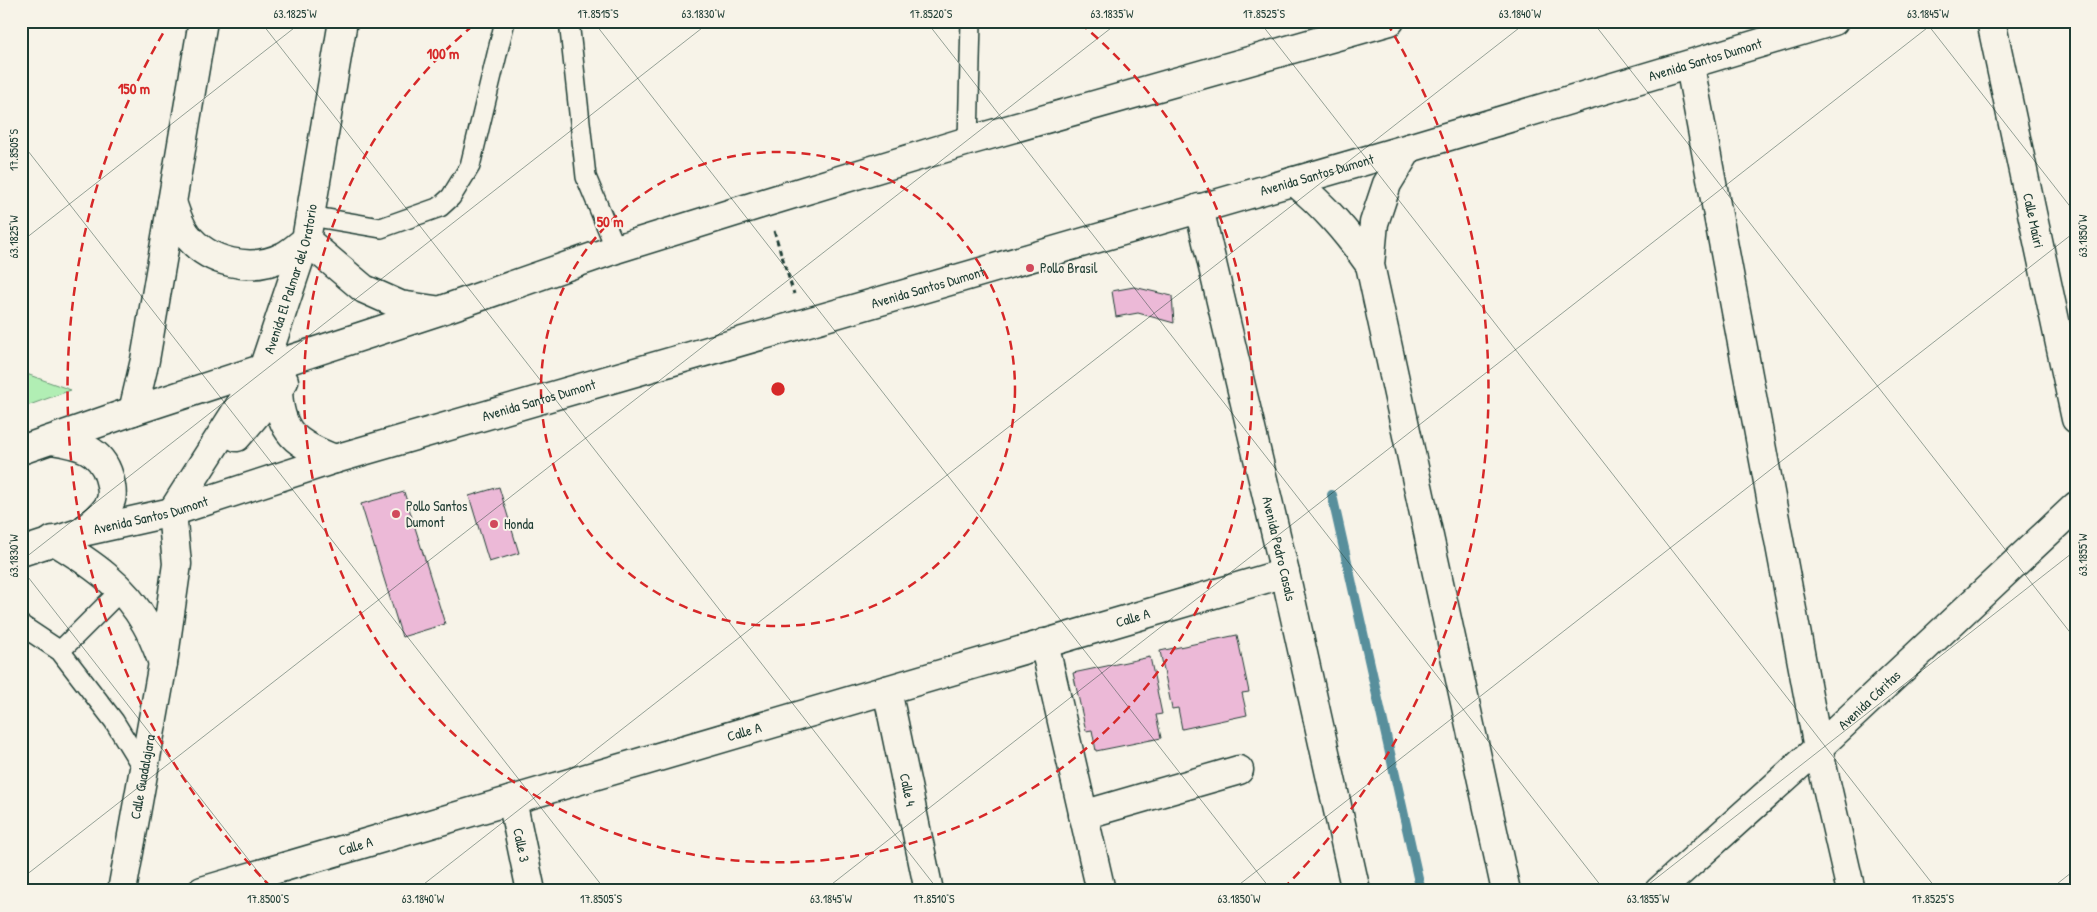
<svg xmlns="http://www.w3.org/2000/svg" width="2097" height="912" font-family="'Patrick Hand',sans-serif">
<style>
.green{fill:#b1eeb4;stroke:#689674}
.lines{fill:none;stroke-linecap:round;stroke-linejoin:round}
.stream{stroke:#598f9c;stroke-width:10}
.building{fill:#ecb9d7;stroke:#1f3d34}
.service-casing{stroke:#1f3d34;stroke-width:22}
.minor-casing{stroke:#1f3d34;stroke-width:31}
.tertiary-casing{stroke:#1f3d34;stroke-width:31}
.secondary-casing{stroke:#1f3d34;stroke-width:31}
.path{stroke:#1f3d34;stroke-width:3;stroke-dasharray:5 4;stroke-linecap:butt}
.service{stroke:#f7f3e8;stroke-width:19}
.minor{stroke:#f7f3e8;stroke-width:28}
.tertiary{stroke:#f7f3e8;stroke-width:28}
.secondary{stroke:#f7f3e8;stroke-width:28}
.ticks{fill:none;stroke:#1f3d34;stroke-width:1;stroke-opacity:0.45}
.ring{fill:none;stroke:#d62828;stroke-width:2.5;stroke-dasharray:9 6}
.poi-dot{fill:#d1495b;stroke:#f7f3e8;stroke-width:2}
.labels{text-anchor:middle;stroke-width:4;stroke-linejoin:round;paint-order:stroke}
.street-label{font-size:14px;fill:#1f3d34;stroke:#f7f3e8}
.poi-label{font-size:14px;fill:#1f3d34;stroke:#f7f3e8;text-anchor:start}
.centre{fill:#d62828;stroke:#f7f3e8;stroke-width:2.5}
.ring-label{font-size:15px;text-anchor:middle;font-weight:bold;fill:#d62828;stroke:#f7f3e8;stroke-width:4;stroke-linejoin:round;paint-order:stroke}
.neatline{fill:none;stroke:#1f3d34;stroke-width:2}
.ticks-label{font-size:12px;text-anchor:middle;fill:#1f3d34}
</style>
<rect width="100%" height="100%" fill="#f7f3e8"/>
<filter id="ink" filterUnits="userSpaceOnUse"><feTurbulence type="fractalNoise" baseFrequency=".02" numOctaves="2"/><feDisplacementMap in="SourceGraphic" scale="10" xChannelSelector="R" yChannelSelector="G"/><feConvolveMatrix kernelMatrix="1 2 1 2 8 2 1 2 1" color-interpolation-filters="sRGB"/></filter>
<g filter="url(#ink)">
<path class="green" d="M21 372 71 390 21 408Z"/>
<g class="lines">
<path class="stream" d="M1332 495 1421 891"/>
</g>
<path class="building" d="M1134 287 1172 296 1174 323 1138 313 1116 317 1112 291Z
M499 487 519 553 489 562 469 496Z
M404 492 445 624 402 637 361 504Z
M1237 635 1249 692 1242 693 1247 715 1182 729 1178 708 1172 709 1160 651Z
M1150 657 1162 714 1156 715 1161 738 1096 751 1092 730 1086 731 1073 673Z"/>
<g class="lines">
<g class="service-casing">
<path id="service" d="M569 21 586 177 616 249
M968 141 971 21
M310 216 381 228 440 207 451 197 470 166 505 21
M21 625 60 651 114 721 144 770
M60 651 121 590"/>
</g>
<g class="minor-casing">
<g id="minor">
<path id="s1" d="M1991 21 2076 419"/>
<path d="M1690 66 1818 748 1851 891"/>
<path id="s2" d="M1199 208 1285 573 1356 891"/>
<path d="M53 540C91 563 124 585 146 624 153 636 158 650 163 663"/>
<path d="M1044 643 1101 891"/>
<path id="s3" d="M887 690 929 891"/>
<path id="s4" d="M512 800 531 891"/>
<path d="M1083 815 1239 770"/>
<path id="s5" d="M122 891 163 663 177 564 172 512"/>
<path id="s6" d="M202 891 1285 573"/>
<path id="s7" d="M1659 891 1818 748 2076 506"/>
</g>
</g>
<g class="tertiary-casing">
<path id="tertiary" d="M1409 148 1387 184 1374 223 1370 265 1506 891
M1294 181C1326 208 1346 231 1370 265"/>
</g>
<g class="secondary-casing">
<g id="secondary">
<path d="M172 202C176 214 179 224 186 234 208 263 252 273 284 256 292 252 299 245 306 240L364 289 400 305 435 310"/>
<path d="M284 381 278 389C279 433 296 444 335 459"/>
<path d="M133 411 145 360 203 21"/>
<path d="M237 437 278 389"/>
<path d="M51 440C77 444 101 448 109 477 111 484 113 493 111 500 107 513 92 523 82 532"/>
<path d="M21 450 133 411 439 311 616 249 764 203 968 141 1390 21"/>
<path id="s8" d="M172 512 263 369 306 240 343 21"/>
<path id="s9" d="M21 552 82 532 172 512 335 459 1409 148 1834 21"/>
</g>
</g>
<path class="path" d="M774 231 794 294"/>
<use href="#service" class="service"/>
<use href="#minor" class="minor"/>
<use href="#tertiary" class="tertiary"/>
<use href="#secondary" class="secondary"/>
</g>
</g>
<path class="ticks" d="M260 21 939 891M593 21 1272 891M926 21 1605 891M1259 21 1938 891M1592 21 2076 640M1925 21 2076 214M21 142 606 891M21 242 303 21M21 561 711 21M21 568 273 891M21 879 1120 21M415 891 1528 21M823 891 1936 21M1231 891 2076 231M1640 891 2076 550M2048 891 2076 869"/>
<g class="ring">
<circle cx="778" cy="389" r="237"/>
<path d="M1080 23A474 474 0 1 1 476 23"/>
<path d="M271 887A711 711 0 0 1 169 23M1387 23A711 711 0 0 1 1285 887"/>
</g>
<g class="poi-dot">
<circle cx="1030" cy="268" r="5"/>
<circle cx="396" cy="514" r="5"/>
<circle cx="494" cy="524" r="5"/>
</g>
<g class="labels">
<g class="street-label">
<text dy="5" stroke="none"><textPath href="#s9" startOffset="1755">Avenida Santos Dumont</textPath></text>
<text dy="5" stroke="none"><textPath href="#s9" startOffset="1350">Avenida Santos Dumont</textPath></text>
<text dy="5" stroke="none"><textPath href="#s1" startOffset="204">Calle Maúri</textPath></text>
<text dy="5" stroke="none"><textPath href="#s8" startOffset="264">Avenida El Palmar del Oratorio</textPath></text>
<text dy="5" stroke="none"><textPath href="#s9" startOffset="945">Avenida Santos Dumont</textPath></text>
<text dy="5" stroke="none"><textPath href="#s9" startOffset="540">Avenida Santos Dumont</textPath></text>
<text dy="5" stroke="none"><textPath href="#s9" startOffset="135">Avenida Santos Dumont</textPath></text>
<text dy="5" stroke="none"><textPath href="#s2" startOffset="350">Avenida Pedro Casals</textPath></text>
<text dy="5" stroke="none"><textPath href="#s6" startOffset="970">Calle A</textPath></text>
<text dy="5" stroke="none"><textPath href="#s7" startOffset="284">Avenida Cáritas</textPath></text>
<text dy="5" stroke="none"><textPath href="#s6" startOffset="565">Calle A</textPath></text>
<text dy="5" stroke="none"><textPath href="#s5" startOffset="116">Calle Guadalajara</textPath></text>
<text dy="5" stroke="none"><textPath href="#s3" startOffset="102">Calle 4</textPath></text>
<text dy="5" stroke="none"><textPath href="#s4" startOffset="46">Calle 3</textPath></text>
<text dy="5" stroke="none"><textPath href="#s6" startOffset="160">Calle A</textPath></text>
</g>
<g class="poi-label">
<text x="1040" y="273">Pollo Brasil</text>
<text x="406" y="511">Pollo Santos<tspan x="406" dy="16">Dumont</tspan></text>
<text x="504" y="529">Honda</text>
</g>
</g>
<circle cx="778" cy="389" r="8" class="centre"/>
<g class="ring-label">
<text x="443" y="59">100 m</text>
<text x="134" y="94">150 m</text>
<text x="610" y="227">50 m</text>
</g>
<rect width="2097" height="912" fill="none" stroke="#f7f3e8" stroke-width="55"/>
<rect x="28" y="28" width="2042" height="856" class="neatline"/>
<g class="ticks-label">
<text x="295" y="18">63.1825°W</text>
<text x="598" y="18">17.8515°S</text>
<text x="703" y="18">63.1830°W</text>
<text x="931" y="18">17.8520°S</text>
<text x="1112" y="18">63.1835°W</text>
<text x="1264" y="18">17.8525°S</text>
<text x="1520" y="18">63.1840°W</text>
<text x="1928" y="18">63.1845°W</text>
<text transform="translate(14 150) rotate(-90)" y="4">17.8505°S</text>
<text transform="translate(2083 236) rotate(-90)" y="4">63.1850°W</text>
<text transform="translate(14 237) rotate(-90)" y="4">63.1825°W</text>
<text transform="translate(2083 555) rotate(-90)" y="4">63.1855°W</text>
<text transform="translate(14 556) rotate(-90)" y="4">63.1830°W</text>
<text x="268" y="903">17.8500°S</text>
<text x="423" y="903">63.1840°W</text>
<text x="601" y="903">17.8505°S</text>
<text x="831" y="903">63.1845°W</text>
<text x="934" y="903">17.8510°S</text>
<text x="1239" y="903">63.1850°W</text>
<text x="1648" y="903">63.1855°W</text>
<text x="1933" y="903">17.8525°S</text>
</g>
</svg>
